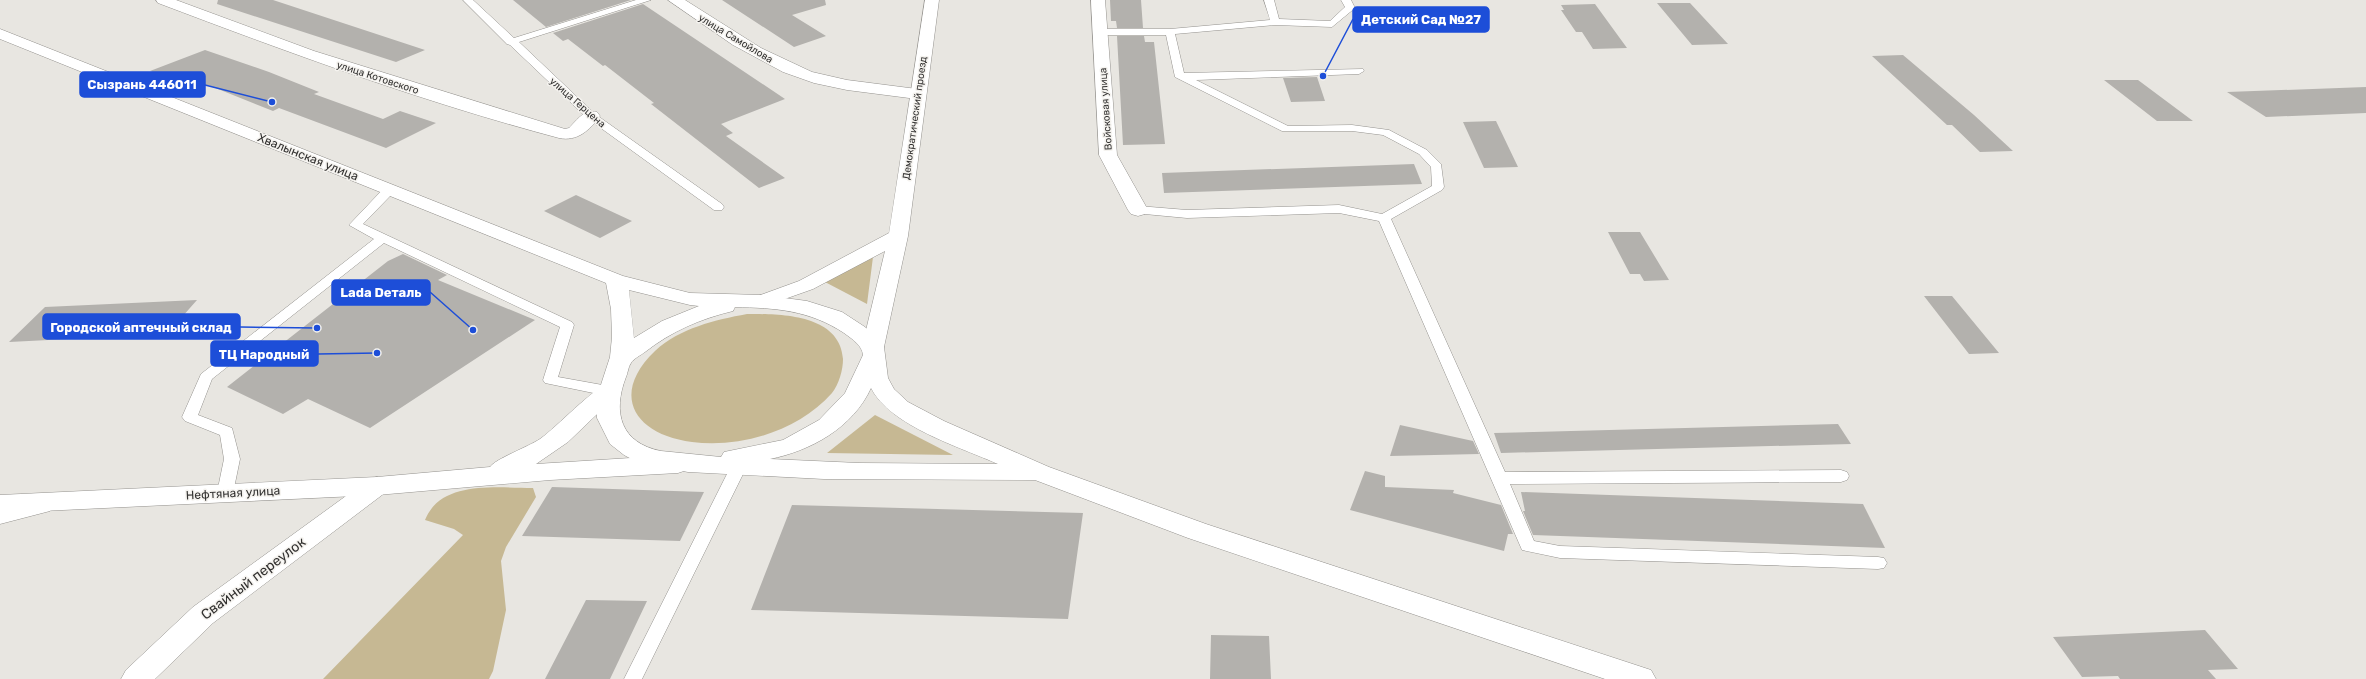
<svg xmlns="http://www.w3.org/2000/svg" width="2366" height="679" font-family="Rubik,sans-serif">
<style>
.green{fill:#c6b893}
.building{fill:#b3b1ad}
.lines{fill:none;stroke-linecap:round;stroke-linejoin:round}
.lane-casing{stroke:#94928e;stroke-width:1}
.street-casing{stroke:#94928e;stroke-width:1}
.secondary-casing{stroke:#94928e;stroke-width:1}
.primary-casing{stroke:#94928e;stroke-width:1}
.lane{fill:#fff;fill-rule:evenodd}
.street{fill:#fff;fill-rule:evenodd}
.secondary{fill:#fff;fill-rule:evenodd}
.primary{fill:#fff;fill-rule:evenodd}
.labels{text-anchor:middle;stroke-width:3;stroke-linejoin:round;paint-order:stroke}
.far-street-label{font-size:10px;fill:#323130;stroke:#f5f3ef}
.street-label{font-size:12px;fill:#323130;stroke:#f5f3ef}
.near-street-label{font-size:14px;fill:#323130;stroke:#f5f3ef}
.leader{fill:none;stroke:#1d4ed8;stroke-width:1.5}
.callout-dot{fill:#1d4ed8;stroke:#f5f3ef;stroke-width:1.5}
.callout{fill:#1d4ed8;stroke:#1d4ed8;stroke-width:1.5}
.callout-label{font-size:13px;text-anchor:middle;font-weight:bold;fill:#fff}
</style>
<rect width="100%" height="100%" fill="#e8e6e1"/>
<path class="green" d="M873 257 867 304 825 282Z
M747 314C780 314 840 314 843 359 843 370 839 384 832 393 798 431 742 448 692 442 635 435 609 395 655 351 680 328 715 320 747 314Z
M875 415 953 455 827 453Z
M533 488 536 497 506 547 501 561 506 610 493 671 489 679H323L463 535 454 529 425 520C441 480 496 488 533 488Z"/>
<path class="building" d="M218 0H273L425 50 396 62 217 4Z
M513 0H631L546 27Z
M722 0H825L826 5 792 15 826 36 794 47Z
M1110 0H1141L1143 28H1117L1116 21H1111Z
M1657 3H1690L1728 44 1692 45Z
M643 4 785 99 721 124 733 133 726 136 785 178 759 188 651 104 654 103 605 65 603 66 568 39 563 41 553 33Z
M1595 4 1627 48 1593 49 1582 32H1576L1561 10H1564L1561 5Z
M1117 36H1144L1145 42H1154L1165 144 1123 145Z
M205 50 269 72 319 92 314 94 383 119 400 111 436 123 386 148 279 108 273 111 208 85 197 89 150 71Z
M1903 55 1974 115 2013 151 1980 152 1952 125H1947L1872 56Z
M1317 77 1325 101 1291 102 1283 78Z
M2104 80H2138L2193 121H2157Z
M2366 87V113L2266 117 2227 92Z
M1496 121 1518 167 1484 168 1463 122Z
M1414 164 1422 184 1164 193 1162 173Z
M576 195 632 221 600 238 544 211Z
M1608 232H1640L1669 280 1644 281 1640 274H1630Z
M403 254 447 275 438 280 535 320 370 428 308 399 283 414 227 387 388 261Z
M1924 296H1952L1999 353 1969 354Z
M197 300 167 334 9 342 45 307Z
M1838 424 1851 444 1501 453 1494 433Z
M1400 425 1473 441 1479 454 1390 456Z
M1365 471 1385 476V487L1454 490 1453 493 1501 505 1513 534H1508L1504 551 1350 510Z
M552 487 704 492 680 541 522 536Z
M1521 492 1863 504 1885 548 1533 535 1523 511H1525Z
M792 505 1083 513 1068 619 751 610Z
M586 600 647 601 610 679H545Z
M2205 630 2238 669 2208 670 2216 679H2120L2118 676 2082 677 2053 637Z
M1211 635 1269 636 1271 679H1210Z"/>
<g class="lines">
<g class="lane-casing">
<path id="lane" d="M463 0H473L514 38 636 0H651L519 42 595 114 722 204 724 207 722 210H714L587 118 510 45 507 44Z
M1264 0H1274L1279 19 1330 21 1345 7 1341 0H1351L1355 8 1332 27 1275 25 1175 34 1184 73 1363 69 1364 71 1359 74 1196 80 1288 126 1352 125 1389 130 1427 150 1441 164 1444 187 1442 190 1391 219 1505 472 1841 470 1847 472 1849 476 1847 480 1841 482 1510 484 1534 541 1560 546 1878 557 1884 558 1887 563 1884 568 1878 569 1560 558 1522 550 1379 221 1339 213 1187 218 1134 213 1132 210 1134 207 1138 206 1187 210 1339 205 1382 214 1432 186 1431 167 1419 154 1383 135 1352 131H1282L1175 77 1166 35H1100L1095 32 1100 29H1170L1270 20Z
M390 185 394 186 396 189 394 192 363 224 572 322 574 325 558 377 608 386 613 388 615 391 613 394 608 396 545 383 543 380 560 327 384 243 212 379 198 415 232 428 240 459 233 493 231 497 225 499 219 497 217 493 224 459 220 435 185 421 182 417 201 374 374 239 349 225 386 186Z
M739 461 745 462 747 466 642 679H624L731 466 733 462Z
M44 501 50 503 52 507 50 511 0 524V512Z"/>
</g>
<g class="street-casing">
<path id="street" d="M156 0H176L314 51 565 129 569 128C577 120 584 109 597 112L600 116C590 130 577 142 559 138 423 102 290 53 158 3Z
M668 0H685L761 48 812 72 847 80 917 89 923 90 925 94 923 98 917 99 847 90 814 83 783 72 733 45Z
M1091 0H1105L1117 155 1148 210 1145 214 1138 216 1131 214 1128 210 1099 155Z
M377 477 386 480 390 486 386 492 213 623 155 679H121L126 670 193 607 368 480Z"/>
</g>
<g class="secondary-casing">
<path id="secondary" d="M925 0H939L908 236 884 347 881 352 873 354 865 352 862 347 885 251 813 289 762 307 755 305 751 301 755 297 799 281 889 233Z
M608 384 616 386 620 391 616 396 568 442 536 464 678 455 687 458 690 464 687 470 678 473 550 480 377 495 0 513V495L377 477 490 467C495 459 528 447 540 439 557 427 593 388 608 384Z"/>
</g>
<g class="primary-casing">
<path id="primary" d="M0 29 623 276 690 293 762 295 807 301 842 312 865 327 881 342 884 347 888 378 894 389 908 402 944 421 1049 467 1206 524 1651 670 1656 679H1605L1188 538 1035 480 824 479 688 472 639 463 624 455 610 444 597 418 596 400 610 357 612 337 611 309 606 283 0 39ZM629 290 690 305 699 306 662 321 634 338ZM735 307C776 308 809 310 844 333 852 339 862 345 863 355L845 393 819 420 783 440 724 452 721 457 661 451C621 443 612 413 626 377 628 373 628 367 631 363 633 359 641 355 645 352 672 331 700 319 733 311ZM871 388C890 426 960 447 998 464L859 463 770 459C810 451 853 428 871 388Z"/>
</g>
<use href="#lane" class="lane"/>
<use href="#street" class="street"/>
<use href="#secondary" class="secondary"/>
<use href="#primary" class="primary"/>
</g>
<g class="labels">
<g class="far-street-label">
<text transform="translate(736 38) rotate(31)" y="4">улица Самойлова</text>
<text transform="translate(378 77) rotate(18)" y="4">улица Котовского</text>
<text transform="translate(578 102) rotate(41)" y="4">улица Герцена</text>
<text transform="translate(1105 109) rotate(-94)" y="4">Войсковая улица</text>
<text transform="translate(914 118) rotate(-82)" y="4">Демократический проезд</text>
</g>
<g class="street-label">
<text transform="translate(308 157) rotate(22)" y="4">Хвалынская улица</text>
<text transform="translate(233 493) rotate(-3)" y="4">Нефтяная улица</text>
</g>
<g class="near-street-label">
<text transform="translate(253 578) rotate(-37)" y="5">Свайный переулок</text>
</g>
</g>
<path class="leader" d="M1323 76L1353 19M272 102L205 85M473 330L430 292M317 328L240 327M377 353L318 354"/>
<g class="callout-dot">
<circle cx="1323" cy="76" r="4"/>
<circle cx="272" cy="102" r="4"/>
<circle cx="473" cy="330" r="4"/>
<circle cx="317" cy="328" r="4"/>
<circle cx="377" cy="353" r="4"/>
</g>
<g class="callout">
<rect x="1353" y="7" width="136" height="25" rx="4"/>
<rect x="80" y="72" width="125" height="25" rx="4"/>
<rect x="332" y="280" width="98" height="25" rx="4"/>
<rect x="43" y="314" width="197" height="25" rx="4"/>
<rect x="211" y="341" width="107" height="25" rx="4"/>
</g>
<g class="callout-label">
<text x="1421" y="24">Детский Сад №27</text>
<text x="142" y="89">Сызрань 446011</text>
<text x="381" y="297">Lada Dеталь</text>
<text x="141" y="332">Городской аптечный склад</text>
<text x="264" y="359">ТЦ Народный</text>
</g>
</svg>
